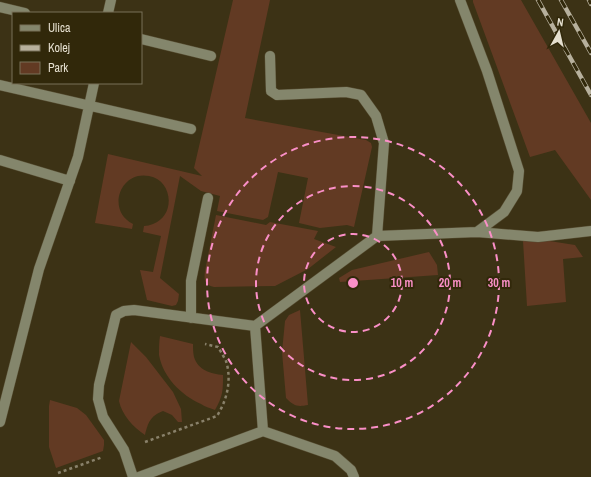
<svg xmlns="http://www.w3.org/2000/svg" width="591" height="477" font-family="'Archivo Narrow',sans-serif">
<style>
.green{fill:#623a23}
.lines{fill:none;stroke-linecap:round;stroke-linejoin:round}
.minor-casing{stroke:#574e33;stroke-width:11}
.path{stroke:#89816a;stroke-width:2.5;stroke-dasharray:3 3;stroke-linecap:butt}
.minor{stroke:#84866c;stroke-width:10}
.rail-casing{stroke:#b7b09d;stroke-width:4.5}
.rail{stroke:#31280a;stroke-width:3;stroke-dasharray:9;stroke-linecap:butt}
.ring{fill:none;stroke:#fa8fc7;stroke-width:2;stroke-dasharray:7 5}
.centre{fill:#fa8fc7;stroke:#31280a;stroke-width:2}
.ring-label{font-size:12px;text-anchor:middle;font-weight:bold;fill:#fa8fc7;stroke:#31280a;stroke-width:4;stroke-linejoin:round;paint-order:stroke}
</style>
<rect width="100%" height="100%" fill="#3c3215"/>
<path class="green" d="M233 0H270L245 118 366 140 371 143 372 147 354 227 347 225 320 228 299 223 308 178 278 172 268 217 263 220 217 211 220 196 201 191 180 176 160 278 179 294 178 301 176 305 172 306 147 300 140 270 153 272 161 236 143 232 144 226C147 226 150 225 153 224 176 216 173 180 149 176 120 170 106 211 133 224L132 229 95 223 108 154 202 176 194 168Z
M473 0H521L591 123V200L555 150 530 157 473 2Z
M216 215 266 225 270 222 318 231 314 239 336 247 308 269 275 286 214 287C204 285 204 280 205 271Z
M543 240 575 245 583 257 563 259 566 302 527 306 523 241Z
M429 252 437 265 438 275 340 282 339 278 352 270Z
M300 310 308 405C297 407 294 406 286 398L282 352 285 321 289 315Z
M160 336 193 344C193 348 193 353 194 357 198 370 211 374 223 375 223 390 223 396 215 410 211 408 205 407 201 404 181 395 163 377 159 355 159 349 159 342 160 336Z
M131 342 146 357 173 392 181 409 182 422H178L172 415 163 411C150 416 148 423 145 435 133 427 122 415 119 401Z
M50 400 77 408 86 415 104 440V445L103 451 56 468 49 447V406Z"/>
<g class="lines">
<g class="minor-casing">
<path id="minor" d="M0 7 25 13
M108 13 111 0
M141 39 211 56
M0 85 191 129
M0 160 70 181
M477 232 538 237 591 231
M377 236 477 232 504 212 517 191 519 171 487 71 460 0
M191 318V281L208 198
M255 326 377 236 384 143 376 116 361 95 346 92 277 95 271 91 270 56
M0 422 39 269 78 157 94 83
M133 477 124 450 103 417 98 399 99 385 116 315 124 311 134 310 255 326 263 431
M139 477 263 431 335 456 351 470 354 477"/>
</g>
<path class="path" d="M145 442 217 416C227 400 232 380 226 361 224 357 221 352 218 347L205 344
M58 473 103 457"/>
<use href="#minor" class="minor"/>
<g class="rail-casing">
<path id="rail" d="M538 0 591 95
M561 0 591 53
M589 0 591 4"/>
</g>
<use href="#rail" class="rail"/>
</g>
<g class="ring">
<circle cx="353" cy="283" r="49"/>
<circle cx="353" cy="283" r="97"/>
<circle cx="353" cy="283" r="146"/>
</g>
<circle cx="353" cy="283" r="6" class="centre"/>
<g class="ring-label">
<text x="402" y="287">10 m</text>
<text x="450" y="287">20 m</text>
<text x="499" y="287">30 m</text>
</g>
<rect x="12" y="12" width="130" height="72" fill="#31280a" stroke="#797159"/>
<rect x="20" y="25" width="20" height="6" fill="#84866c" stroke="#797159"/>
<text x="48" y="32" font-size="12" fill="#e5dfcf">Ulica</text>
<rect x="20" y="45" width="20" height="6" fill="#b7b09d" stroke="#797159"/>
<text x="48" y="52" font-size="12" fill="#e5dfcf">Kolej</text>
<rect x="20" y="62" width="20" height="12" fill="#623a23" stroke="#797159"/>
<text x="48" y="72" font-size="12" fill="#e5dfcf">Park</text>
<g transform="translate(559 32) rotate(8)" stroke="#31280a" stroke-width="3" paint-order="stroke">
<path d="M0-3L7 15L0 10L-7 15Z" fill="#e5dfcf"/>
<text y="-6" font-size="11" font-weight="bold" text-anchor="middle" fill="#e5dfcf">N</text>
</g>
</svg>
